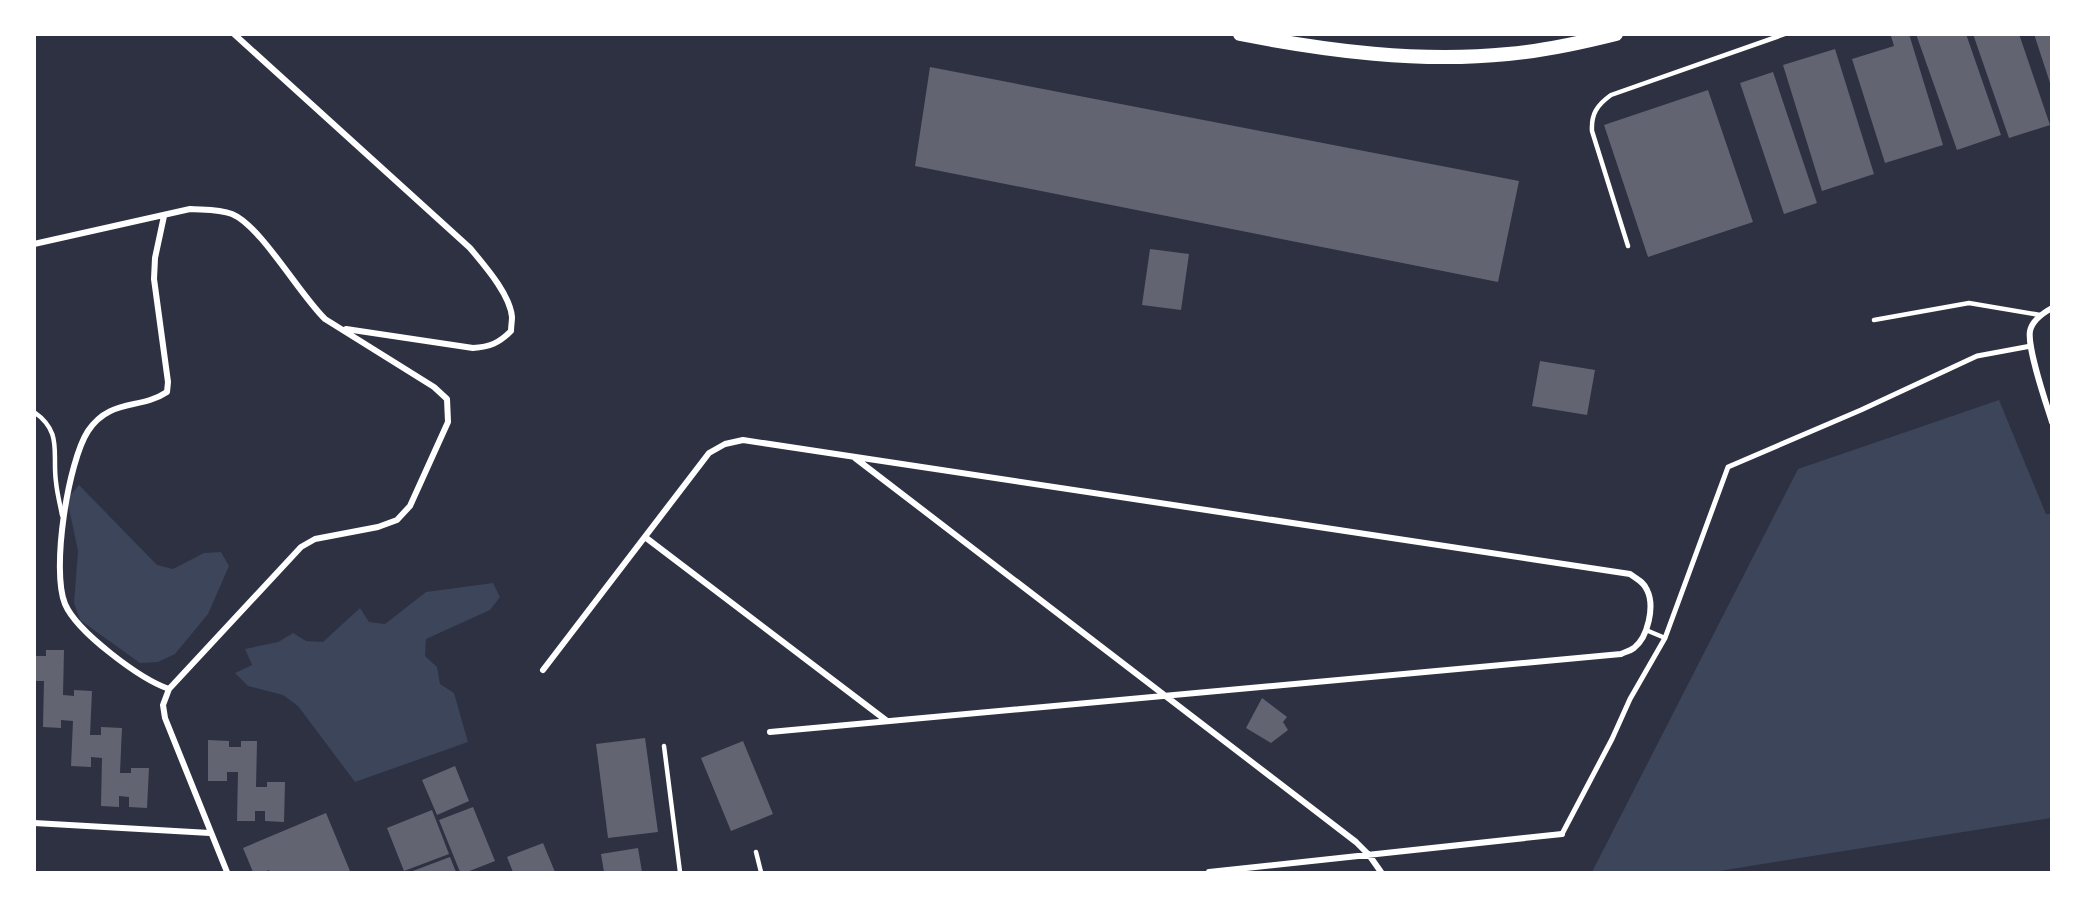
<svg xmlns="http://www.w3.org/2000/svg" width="2086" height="907" font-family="'Archivo Narrow',sans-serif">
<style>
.green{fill:#3c4559}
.building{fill:#626471}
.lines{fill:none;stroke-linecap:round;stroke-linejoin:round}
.service{stroke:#fff;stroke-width:4.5}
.pedestrian{stroke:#fff;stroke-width:5}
.minor{stroke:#fff;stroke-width:6}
.primary{stroke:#fff;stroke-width:14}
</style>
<rect width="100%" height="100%" fill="#2d3142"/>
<path class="green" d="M1999 400 2046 514H2051V818L1713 872H1592L1798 469Z
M79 485 157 565 173 569 204 553 221 552 229 566 208 614 175 654 158 662 140 663 80 620 74 603 78 551 67 499Z
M493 583 500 597 490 610 426 639 425 656 437 667 440 684 454 693 468 742 355 782 298 706 283 695 248 686 235 673 252 665 245 649 278 642 293 633 306 641 323 642 360 608 369 622 385 624 426 592Z"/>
<path class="building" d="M1897 34H1909L1943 145 1885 163 1852 59 1894 46 1891 36Z
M1916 34H1966L2001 135 1957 150Z
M1973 34H2019L2050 125 2009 138Z
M2034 34H2052V86H2051Z
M1835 49 1874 174 1822 191 1783 65Z
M930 67 1519 181 1498 282 915 166Z
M1773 72 1817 203 1784 214 1740 83Z
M1708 90 1753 222 1648 257 1604 125Z
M1150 249 1189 254 1181 310 1142 305Z
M1540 361 1595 370 1587 415 1532 406Z
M46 650H64L63 695 74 696V690L92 691 90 735H101V727L122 728 120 773H131V768H149L147 808 129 807V797L119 796V807L101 806 102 758 91 757V767L71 766 73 721 61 720V728L43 727 44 681H34V656H46Z
M1262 698 1287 717 1283 722 1288 730 1271 743 1246 728Z
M645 738 658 832 608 838 596 744Z
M208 740 229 741V747H241V741H257L256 787H267V782H285L284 822 265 821V811H255V821H237L238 772H227V781H208Z
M743 741 773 814 731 831 701 758Z
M455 766 469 801 437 815 422 780Z
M473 807 495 861 467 872H460L439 820Z
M432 810 449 854 404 871 387 828Z
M326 813 350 871 345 872H270L269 870 264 872H253L243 848Z
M543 843 555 872H513L507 857Z
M638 848 642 872H604L601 854Z
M450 857 456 872H410Z"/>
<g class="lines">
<path class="service" d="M1628 246 1592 131C1591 114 1597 105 1611 95L1785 34
M1874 320 1969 303 2040 315
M34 412C63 432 52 453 56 482 57 493 60 504 62 515
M1646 630 1665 638
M664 746 680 872
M756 852 761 872"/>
<path class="pedestrian" d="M1562 834 1612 739 1630 699 1665 638 1728 467 1861 410 1977 356 2031 346"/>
<path class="minor" d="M234 34 470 248C484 265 510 294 512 317 512 321 511 327 511 331 499 343 490 347 473 348L346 329
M164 216 155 258 154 279 168 382 167 392C140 410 110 398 88 431 68 462 51 570 65 604 77 632 140 679 169 689
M34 244 190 209C204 210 219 209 232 214 261 226 299 294 325 319L434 387 447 399 448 422 410 506 397 520 378 527 315 539 301 547 169 689 163 705 165 718 227 872
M2052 308C2043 313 2032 321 2030 331 2027 348 2046 403 2052 422
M855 458 1356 842 1369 855 1381 872
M645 537 887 721
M543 670 709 453 725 444 743 440 1630 574C1637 579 1644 582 1647 590 1655 606 1648 637 1634 648 1630 651 1625 652 1621 654L770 732
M34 823 210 833
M1209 872 1562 834"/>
<path class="primary" d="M1240 34C1328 51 1419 63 1508 54 1544 51 1580 43 1616 34"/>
</g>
<rect width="2086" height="907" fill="none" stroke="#ffffff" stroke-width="72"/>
</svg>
